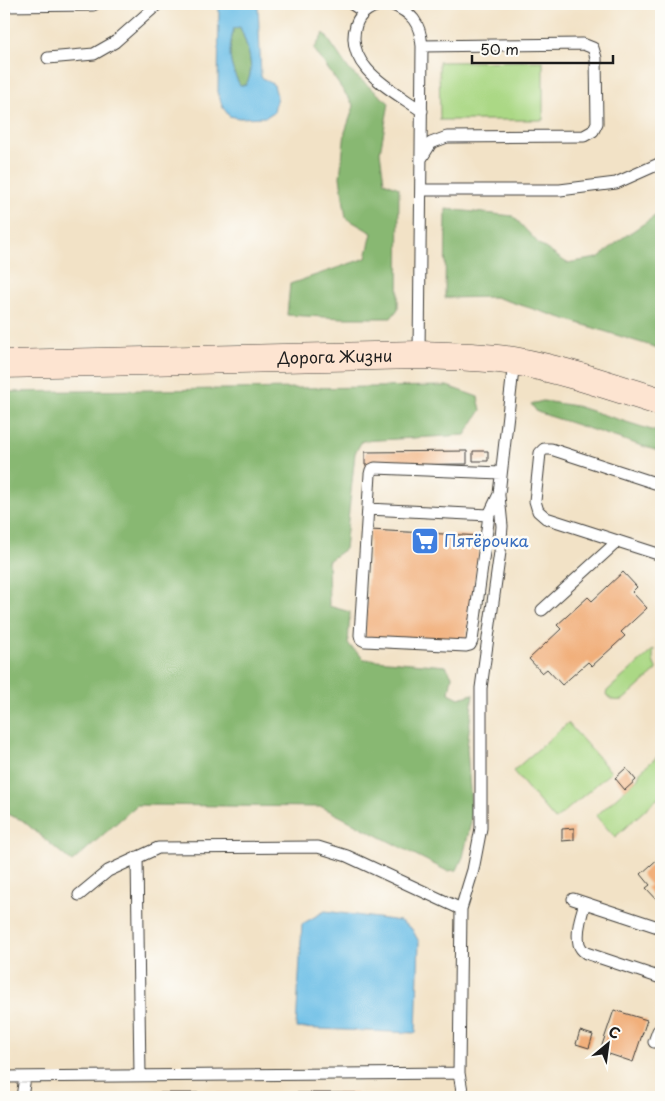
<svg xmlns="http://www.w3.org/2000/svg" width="665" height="1101" font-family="'Playpen Sans',sans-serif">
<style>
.green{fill:#abd885;stroke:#647a50}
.forest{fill:#88b872;stroke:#526a47}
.water{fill:#69bde6;stroke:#426c81;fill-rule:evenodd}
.building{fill:#f1af7a}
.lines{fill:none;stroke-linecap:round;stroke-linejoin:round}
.lane-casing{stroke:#3c3a36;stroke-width:13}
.secondary-casing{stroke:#3c3a36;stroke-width:29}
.lane{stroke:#fff;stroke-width:11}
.secondary{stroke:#fde4d1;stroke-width:28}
.labels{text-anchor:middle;stroke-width:5;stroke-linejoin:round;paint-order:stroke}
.street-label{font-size:16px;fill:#1c1c1c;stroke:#fdfcf7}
.shop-label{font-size:16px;fill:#366cbe;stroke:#fdfcf7;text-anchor:start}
</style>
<rect width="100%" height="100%" fill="#fdfcf7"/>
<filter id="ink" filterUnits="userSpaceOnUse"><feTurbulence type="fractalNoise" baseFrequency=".02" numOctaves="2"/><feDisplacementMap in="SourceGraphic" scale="10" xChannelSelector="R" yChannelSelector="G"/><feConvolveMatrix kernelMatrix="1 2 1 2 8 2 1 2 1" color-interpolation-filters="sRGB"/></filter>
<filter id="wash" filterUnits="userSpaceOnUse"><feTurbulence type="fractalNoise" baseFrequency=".0096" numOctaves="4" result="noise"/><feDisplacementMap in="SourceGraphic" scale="20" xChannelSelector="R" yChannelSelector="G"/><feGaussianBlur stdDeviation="1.12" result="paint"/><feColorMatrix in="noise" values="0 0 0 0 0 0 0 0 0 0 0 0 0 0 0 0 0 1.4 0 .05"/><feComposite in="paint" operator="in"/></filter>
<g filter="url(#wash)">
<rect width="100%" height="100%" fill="#f2e2c6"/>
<path class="green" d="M543 61V120H440L439 62Z
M654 649C652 658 653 663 657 670L623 700C616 701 610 701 606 694L607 691Z
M568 723 611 772 555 820 513 771Z
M659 755 661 756V799H657L615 837 596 816 638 778 640 772Z"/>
<path class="forest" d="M240 27C245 39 253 61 250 74 250 78 247 82 246 85H240C228 64 228 51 234 28Z
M324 33 350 71 389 103 380 152 384 182 399 188 398 309 391 318H343L287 315 290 284 366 258 372 233 346 218 340 177 345 132 354 106 314 49Z
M446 209 513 216 539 244 567 263 598 258 621 239 661 212V349L495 297 445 298Z
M447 386 478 397 481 410 465 435 362 441 355 453 345 549 328 561 329 606 350 612 348 644 364 659 446 666 452 676 449 693 459 698 473 694 467 748 471 804V822L463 857 457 870 447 871 322 807 137 805 72 862 22 820 4 813V392Z
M543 401 576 406 661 433V452L537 412 531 404Z"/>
<path class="water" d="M258 4 261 77 274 85 277 96 274 112 266 117 239 118 229 116 222 106 218 92 219 5ZM240 27C245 39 253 62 250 74 250 78 247 82 246 85H240C228 64 228 51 234 28Z
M325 911 400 921 412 929 419 942 416 1033 296 1028 302 924Z"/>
<g id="blocks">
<path class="building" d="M4 20H8V41H4Z
M467 451V464L365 465V452Z
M473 451H488V461H473Z
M370 530 481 536 466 642 365 637Z
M623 572 637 587 632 592 647 608 621 632 625 636 592 666 588 662 562 685 547 669 542 673 529 659 561 629 557 625 588 597 592 601Z
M626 768 636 780 625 790 615 778Z
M574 828V840L562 841V829Z
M661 856V902L660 903 646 888 650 885 641 874Z
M614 1010 647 1020 633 1062 600 1051Z
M580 1031 593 1035 589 1048 576 1044Z
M160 1093H230V1097H160Z
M289 1093H356V1097H289Z"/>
</g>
</g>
<g filter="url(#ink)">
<use href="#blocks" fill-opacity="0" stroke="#3c3a36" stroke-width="1"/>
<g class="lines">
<g class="lane-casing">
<path id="lane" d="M352 4 364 12
M386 4C373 5 360 12 356 25 343 67 394 91 422 111
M391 4C412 13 420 22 422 46L419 355
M4 6 93 5 95 4
M48 58 94 54 115 42 158 4
M421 159 431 143 447 137 584 136 593 131 597 123 596 58 593 48 583 44 422 46
M421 190H560L616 183 661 163
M501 473 375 468 371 470 370 474 360 635 361 639 365 641 466 646 470 645 472 641 489 515 499 494 514 361
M661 485 551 449H544L540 453 535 501 538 511 546 518 661 555
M368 509 489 515
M542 610 618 541
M137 857 140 1076
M79 895 108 871 158 848 318 847 347 856 461 909
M573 899 661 928
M585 903C581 915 576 931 579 944 580 948 583 951 586 953L661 978
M654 1042 658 1031 661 1028
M4 1077 459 1073
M22 1097 25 1077
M463 1097 459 1073 461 909 473 870 481 828V688L500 552 502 526 499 496"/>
</g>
<g class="secondary-casing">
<g id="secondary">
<path id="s1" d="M4 364 419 355C451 356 483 356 514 361 565 370 613 387 661 402"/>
</g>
</g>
<use href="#lane" class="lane"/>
<use href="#secondary" class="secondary"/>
</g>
</g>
<defs>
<g id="supermarket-square" transform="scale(1.4375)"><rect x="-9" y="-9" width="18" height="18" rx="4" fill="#3f7fe0" stroke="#fdfcf7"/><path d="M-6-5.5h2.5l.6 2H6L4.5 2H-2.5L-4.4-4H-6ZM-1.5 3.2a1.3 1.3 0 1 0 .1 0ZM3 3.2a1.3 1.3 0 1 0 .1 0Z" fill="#fff"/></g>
</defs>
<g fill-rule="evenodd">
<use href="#supermarket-square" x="425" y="541"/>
</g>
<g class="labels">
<g class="street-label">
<text dy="6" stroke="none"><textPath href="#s1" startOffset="331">Дорога Жизни</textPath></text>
</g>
<g class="shop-label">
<text x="444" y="547">Пятёрочка</text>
</g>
</g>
<rect width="665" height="1101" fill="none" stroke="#fdfcf7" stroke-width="20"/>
<g transform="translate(608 1044) rotate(29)" stroke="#fdfcf7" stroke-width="4" paint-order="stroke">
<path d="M0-4L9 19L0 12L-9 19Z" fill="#1c1c1c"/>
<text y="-8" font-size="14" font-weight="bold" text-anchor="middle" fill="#1c1c1c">С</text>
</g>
<path d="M472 55v8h141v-8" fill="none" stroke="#1c1c1c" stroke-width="2.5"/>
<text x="480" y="55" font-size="15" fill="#1c1c1c" stroke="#fdfcf7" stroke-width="4" paint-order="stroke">50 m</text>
</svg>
